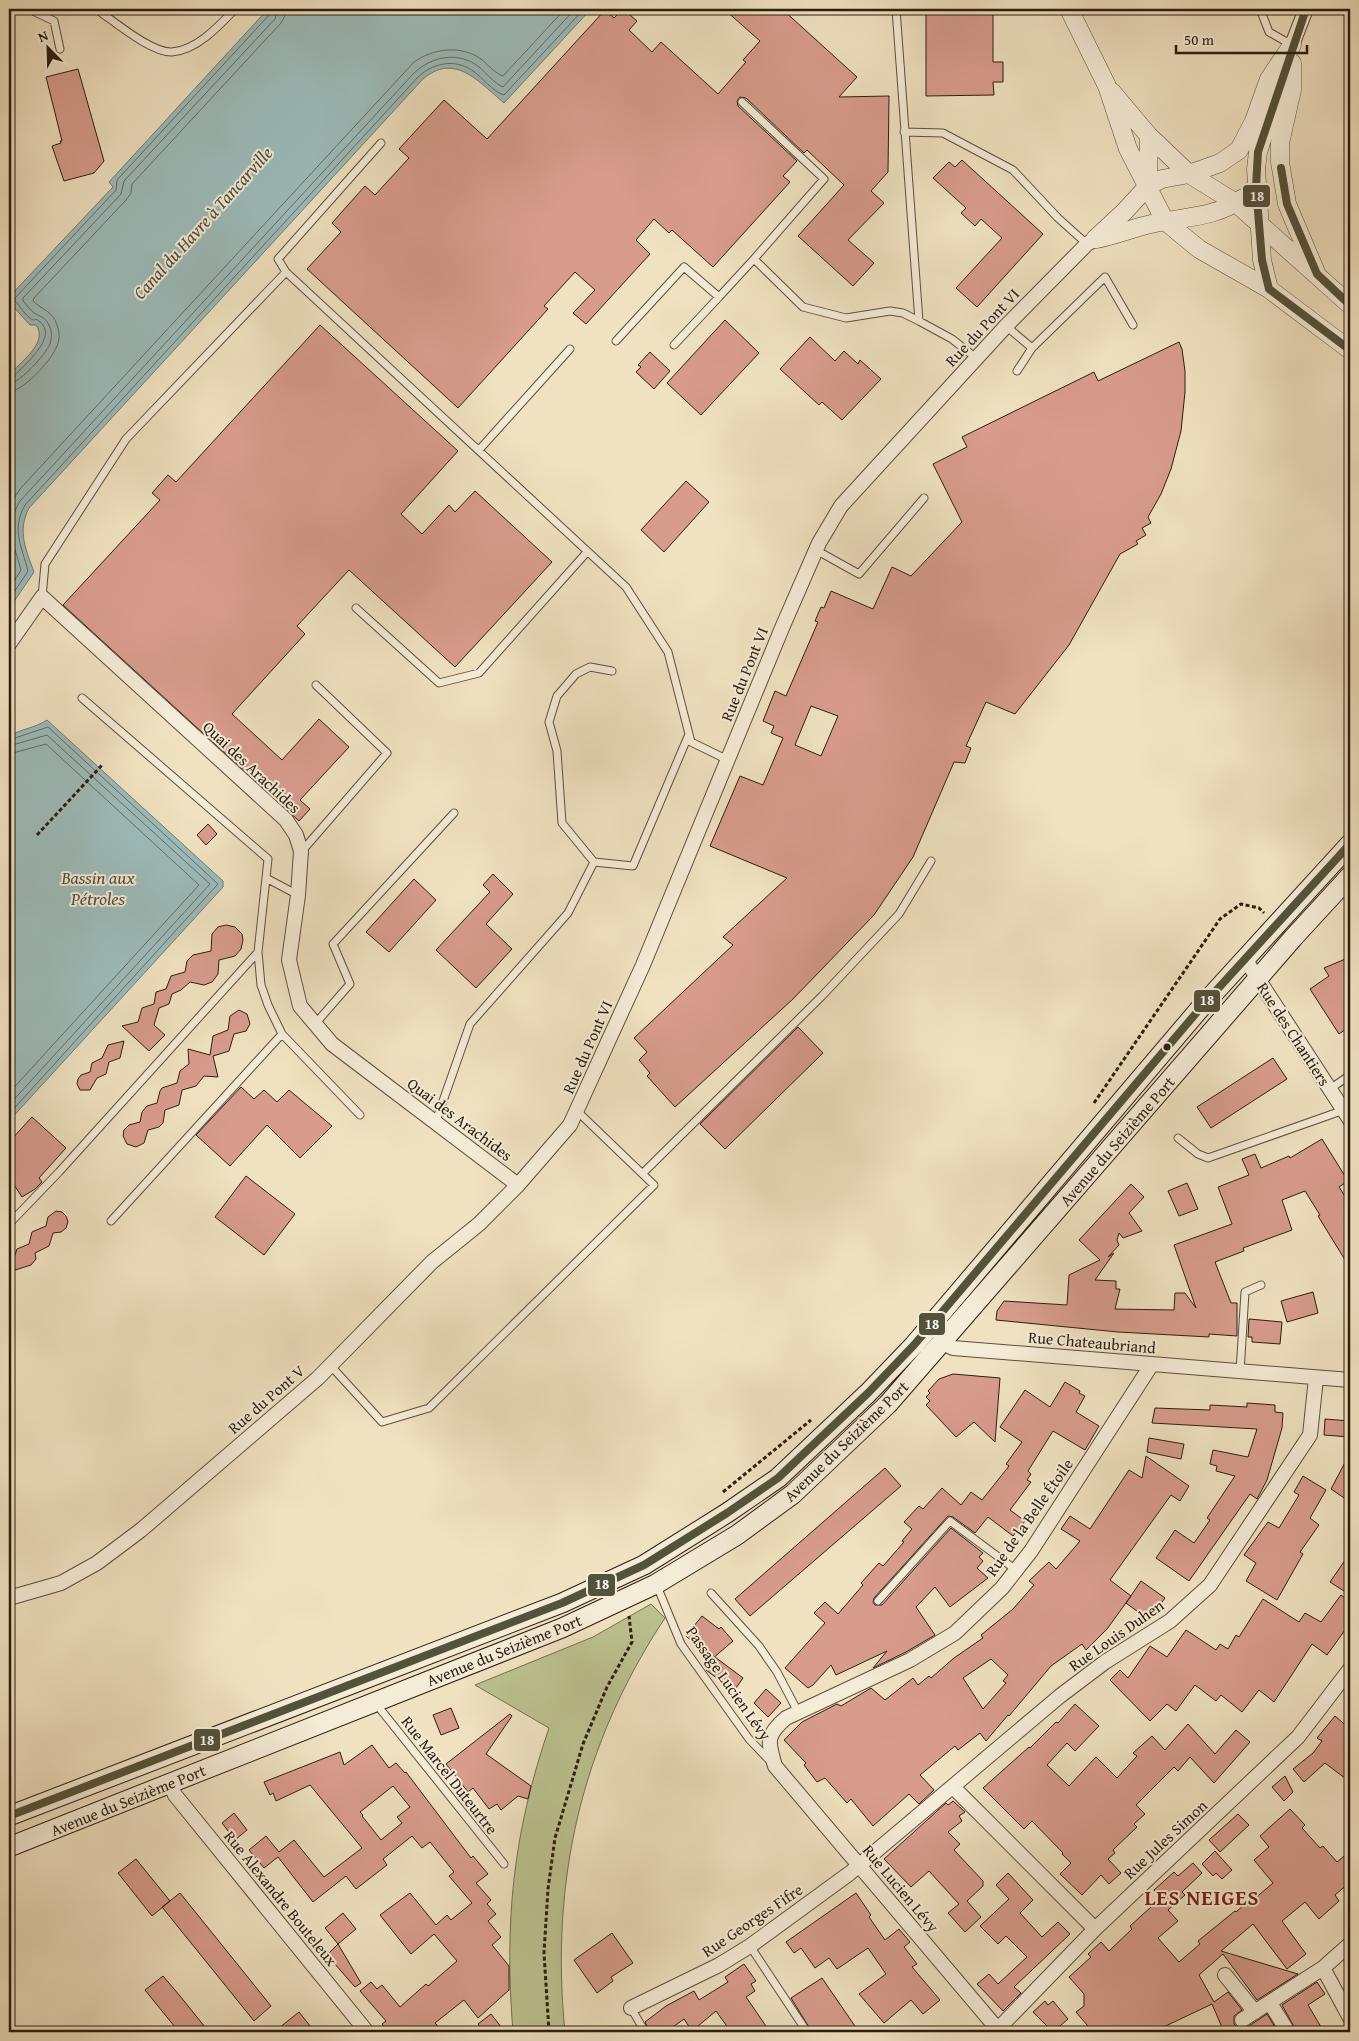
<svg xmlns="http://www.w3.org/2000/svg" width="1359" height="2041" font-family="'Gentium Book Plus',serif">
<style>
.green{fill:#bcc291;stroke:#747050}
.water{fill:#9dbcbb;stroke:#6f7c77}
.lines{fill:none;stroke-linecap:round;stroke-linejoin:round}
.shore{stroke:#646c66;stroke-width:1}
.building{fill:#d89c8d;stroke:#2b1d10;fill-rule:evenodd}
.service-casing{stroke:#5c4e3c;stroke-width:9}
.minor-casing{stroke:#5c4e3c;stroke-width:16}
.tertiary-casing{stroke:#5c4e3c;stroke-width:19}
.secondary-casing{stroke:#2b1d10;stroke-width:21}
.path{stroke:#2b1d10;stroke-width:3;stroke-dasharray:4 2.5;stroke-linecap:butt}
.service{stroke:#f5ecd7;stroke-width:7}
.minor{stroke:#f5ecd7;stroke-width:14}
.tertiary{stroke:#f5ecd7;stroke-width:18}
.secondary{stroke:#f5ecd7;stroke-width:19}
.bus-1-casing{stroke:#f5ecd7;stroke-width:11}
.bus-1{stroke:#54523a;stroke-width:8}
.bus-dot{fill:#2b1d10;stroke:#f5ecd7;stroke-width:2}
.labels{text-anchor:middle;stroke-width:4;stroke-linejoin:round;paint-order:stroke}
.street-label{font-size:16px;fill:#2b1d10;stroke:#f5ecd7}
.water-label{font-size:18px;font-style:italic;fill:#4d4d43;stroke:#f5ecd7}
.district-label{font-size:21px;font-weight:bold;letter-spacing:1px;fill:#7a1f14;stroke:#f5ecd7}
.line-badge{stroke:#f5ecd7;stroke-width:2}
.badge-label{font-size:14px;text-anchor:middle;font-weight:bold;fill:#fff}
</style>
<rect width="100%" height="100%" fill="#f0e2c1"/>
<filter id="stains"><feTurbulence type="fractalNoise" baseFrequency=".004" numOctaves="4"/><feColorMatrix values="0 0 0 0 .2 0 0 0 0 .09 0 0 0 0 .02 0 0 0 .5 -.17"/></filter>
<radialGradient id="worn" r=".72"><stop offset=".6" stop-color="#630" stop-opacity="0"/><stop offset="1" stop-color="#630" stop-opacity=".3"/></radialGradient>
<path class="green" d="M651 1604 665 1618C581 1745 550 1881 565 2032H513C504 1922 513 1833 549 1728L475 1685 593 1637Z"/>
<path class="water" d="M268 9H591L504 103C479 82 454 51 422 80L29 508C17 531 26 550 34 572L9 609V375C20 362 49 343 36 325H30L9 302V297L113 187 109 182Z
M47 720 223 881V887L9 1121V736C21 729 35 728 47 720Z"/>
<g class="lines">
<path class="shore" d="M9 378 14 376C24 365 60 336 39 321 33 317 37 322 31 319 25 315 20 306 15 301V298L116 190 117 180 270 14 272 9
M9 384C20 383 46 354 50 344 52 337 52 331 49 325 45 317 41 317 34 313 30 310 27 305 23 301V298L121 194 124 181 275 19 278 9
M9 392C23 391 50 362 56 348 60 341 60 333 57 325 53 311 42 310 33 301L34 298 126 200 131 193 132 184 281 23 285 16 286 9
M9 506 20 489 414 62C434 48 461 45 481 59 488 65 495 73 503 76L565 9
M9 589 21 570C14 545 5 526 20 501L414 73C432 56 459 51 479 67 486 73 494 83 503 87L575 9
M9 600 28 571C22 547 11 530 25 505L418 77C433 63 455 58 473 71 483 78 492 91 504 95L584 9
M9 740 48 727 218 884 9 1114
M9 746 47 735 210 884 9 1105
M9 754 46 744 199 885 9 1093"/>
</g>
<path class="building" d="M623 9 637 21 629 30 652 52 661 42 718 94 746 62 743 60 760 41 724 9H782L857 77 839 97 889 96 888 172 871 191 884 203 848 240 874 263 853 286 798 236 844 185 807 150 804 153 746 98 740 97 737 101 738 106 797 161 783 176 790 182 713 267 672 230 669 233 654 219 636 240 650 254 586 324 573 313 595 290 575 272 544 306 548 309 458 408 307 269 341 232 332 223 365 186 375 195 409 158 399 149 444 100 487 139 605 10 614 18Z
M926 9H993V62H1003V82H993L994 95 926 96Z
M78 69 104 161 94 173 64 181 52 146 61 143 60 141H62L46 77Z
M962 160 1043 234 977 307 956 288 1002 238 981 219 975 226 961 213 966 208 933 178 949 162 955 167Z
M725 320 759 353 701 415 667 383Z
M320 325 458 451 401 514 422 534 449 505 455 512 475 491 552 562 455 667 349 570 297 626 305 634 232 714 282 760 319 719 349 747 300 800 310 809 299 821 63 605 160 500 152 493 168 475 176 482Z
M810 337 835 361 844 351 858 364 860 360 881 379 842 420 822 402 819 405 780 369Z
M1179 342 1182 349 1185 371V392L1181 431 1171 469 1161 494 1148 517 1151 523 1142 528 1146 535 1136 541 1138 544 1120 554 1069 645 1015 714 986 702 966 746 971 748 965 763 954 762 913 857 874 915 793 999 675 1107 647 1076 650 1073 639 1060 647 1052 634 1038 733 945 723 937 787 878 710 846 740 776 763 785 783 738 771 733 774 726 763 721 775 691 786 696 818 622 815 621 821 607 824 608 831 591 873 609 892 567 911 576 962 522 933 464 967 447 962 437 1094 372 1098 381ZM811 706 838 716 821 756 795 745Z
M650 352 670 371 654 389 636 372 641 367 638 365Z
M686 481 709 502 664 552 641 530Z
M208 824 217 834 206 845 197 835Z
M493 874 513 894 486 924 512 949 476 988 436 950 490 892 483 885Z
M414 879 436 900 389 952 366 932Z
M226 925 235 927 242 934 243 940 241 949 235 956 219 960 218 974 212 982 204 985 190 982 181 990 172 994 169 1004 159 1008 154 1025 165 1035 149 1051 122 1026 138 1022 142 1008 154 1004 156 992 166 989 171 976 185 972 187 961 193 955 211 951 212 934 218 927Z
M1350 957V1026L1339 1034 1310 989 1329 976 1324 968Z
M239 1010 247 1014 250 1024 246 1031 234 1034 229 1051 213 1056 218 1077 204 1076 196 1086 182 1090 179 1105 165 1110 163 1123 159 1127 148 1130 144 1143 136 1147 127 1144 123 1136 124 1130 129 1125 140 1122 142 1112 147 1106 157 1103 160 1091 162 1088 177 1083 180 1071 189 1064 188 1049 210 1055 213 1036 228 1030 230 1016Z
M798 1027 823 1053 725 1149 700 1124Z
M124 1041 120 1058 109 1062 106 1074 97 1078 90 1090H80L77 1084 78 1079 81 1075 90 1072 92 1063 102 1058 108 1045Z
M1273 1058 1287 1079 1211 1128 1197 1107Z
M241 1087 254 1099 264 1090 277 1102 289 1090 332 1126 300 1158 267 1125 230 1166 196 1135Z
M32 1117 66 1148 39 1178 42 1182 35 1189 22 1197 9 1177V1142Z
M1322 1139 1348 1181 1339 1187 1350 1204V1268L1318 1216 1320 1215 1305 1191 1282 1200 1292 1230 1243 1248 1244 1251 1215 1262 1231 1303H1237V1336L1209 1334V1337L1118 1332 996 1320 997 1311 1004 1301 1067 1305 1069 1275 1100 1260 1079 1240 1131 1184 1144 1197 1129 1213 1142 1231 1123 1238 1119 1233 1117 1240 1119 1245 1108 1257 1114 1253 1095 1280 1116 1281V1289H1120L1115 1309 1174 1310 1175 1293H1185L1196 1308 1174 1245 1232 1224 1218 1187 1249 1175 1242 1159 1255 1154 1261 1168 1289 1156 1290 1158Z
M246 1176 295 1214 264 1255 215 1217Z
M1187 1183 1198 1209 1179 1216 1168 1191Z
M56 1211 62 1212 66 1216 68 1222 66 1228 61 1232 53 1233 49 1246 35 1253 36 1259 31 1265 9 1272 17 1249 29 1244 32 1232 46 1226 48 1217Z
M1313 1292 1318 1313 1287 1322 1281 1301Z
M1249 1319 1282 1322 1280 1344 1252 1342V1337H1248Z
M953 1374 1000 1378 995 1442 974 1422 956 1437 926 1405 930 1401 926 1397 930 1393 928 1391 939 1379Z
M1065 1382 1080 1391 1079 1393 1085 1396 1076 1412 1099 1426 1085 1450 1053 1431 1028 1471 1031 1474 1027 1480 1031 1482 1010 1510 1025 1521 1013 1536 988 1517 975 1533 953 1517 948 1516 874 1598 873 1602 875 1605H882L951 1528 983 1553 979 1557 983 1561 977 1568 988 1578 950 1607 935 1587 916 1607 935 1635 906 1652 873 1668 887 1651 836 1675 831 1665 813 1685 808 1688 785 1668 825 1623 814 1613 825 1602 838 1614 863 1585 861 1583 879 1563 883 1566 904 1542 902 1541 912 1529 904 1522 919 1506 923 1509 942 1488 961 1505 971 1492 982 1500 1009 1466 1006 1464 1022 1442 1000 1427 1025 1390 1050 1407Z
M1247 1403 1275 1405V1412L1283 1413 1282 1428 1267 1480 1257 1499 1250 1494 1189 1581 1156 1558 1175 1530 1194 1543 1210 1520 1207 1518 1235 1476 1216 1471 1217 1466 1210 1464 1213 1450 1248 1457 1257 1429 1152 1423 1155 1408 1210 1410V1405L1247 1407Z
M1325 1419 1350 1421V1437L1324 1435Z
M1149 1438 1184 1444 1181 1459 1147 1452Z
M1350 1453V1502L1331 1489Z
M1146 1456 1189 1486 1180 1501 1171 1495 1110 1580 1131 1596 1107 1629 1086 1650 1082 1644 1051 1666 1009 1716 1008 1715 986 1741 980 1733 958 1750 955 1746 920 1775 934 1790 919 1804 909 1794 873 1826 851 1799 847 1803 825 1778 817 1782 804 1765 806 1763 784 1740 802 1722 837 1704 841 1706 871 1688 885 1700 913 1678 918 1685 929 1676 931 1678 954 1658 983 1638 981 1635 1013 1609 1034 1585 1029 1581 1049 1562 1056 1569 1080 1541 1061 1529 1070 1516 1090 1529 1129 1470 1142 1478ZM991 1659 1008 1675 1003 1681 1006 1683 983 1709 963 1678Z
M885 1468 901 1486 750 1616 735 1599Z
M1303 1476 1326 1490 1310 1518 1319 1525 1300 1552 1303 1554 1277 1600 1246 1581 1256 1563 1244 1555 1268 1522 1279 1528 1299 1495 1294 1492Z
M1350 1553V1595L1330 1582Z
M1141 1581 1165 1598 1149 1620 1126 1603Z
M1341 1595 1350 1602V1623L1327 1655 1312 1644 1274 1702 1259 1690 1242 1712 1221 1695 1216 1701 1195 1685 1176 1711 1167 1704 1150 1721 1110 1680 1120 1670 1128 1678 1150 1646 1167 1657 1186 1630 1216 1650 1220 1644 1228 1649 1236 1635 1239 1637 1263 1599 1299 1622 1305 1613 1321 1622Z
M702 1616 719 1629 721 1627 733 1641 712 1659 686 1636Z
M715 1657 743 1678 734 1691 706 1670Z
M766 1689 781 1703 768 1717 754 1703Z
M1075 1704 1099 1726 1075 1751 1067 1743 1047 1765 1069 1786 1096 1757 1117 1778 1137 1756 1133 1753 1152 1736 1165 1750 1188 1724 1215 1754 1236 1730 1250 1742 1214 1783 1190 1757 1178 1771 1174 1767 1136 1805 1145 1814 1134 1824 1137 1827 1113 1850 1115 1853 1108 1859 1121 1873 1109 1884 1101 1875 1082 1895 1060 1874 1071 1863 1062 1854 1063 1853 1032 1821 1024 1829 983 1788 1029 1747 1030 1748 1056 1722 1058 1723Z
M451 1708 459 1728 441 1735 433 1715Z
M510 1714 512 1716 486 1754 531 1786 528 1799 518 1796 501 1810 497 1804 489 1809 473 1788 468 1792 446 1764Z
M1335 1716 1350 1729V1782L1325 1763 1304 1782 1293 1769 1313 1753 1322 1741 1317 1738Z
M372 1745 389 1768 396 1763 405 1773 406 1772 471 1858 473 1856 488 1874 476 1883 491 1900 487 1904 496 1914 488 1921 501 1937 492 1945 509 1966V1990L478 2018 464 2000 435 2023 443 2032H389L382 2024 386 2021 360 1991 371 1982 377 1989 382 1985 400 2007 426 1984 428 1986 457 1961 434 1934 411 1954 380 1915 410 1893 436 1925 447 1915 451 1920 472 1903 449 1876 454 1872 430 1842 422 1848 412 1836 383 1859 387 1865 356 1889 346 1876 313 1902 278 1857 264 1868 249 1850 266 1836 279 1852 294 1840 324 1877 362 1848 310 1785 276 1801 273 1793 270 1795 264 1782 340 1752 344 1765ZM393 1786 410 1807 397 1817 402 1823 381 1840 362 1816 363 1815 360 1812Z
M1285 1776 1293 1792 1284 1801 1272 1787Z
M953 1801 965 1812 959 1816 962 1821 948 1832 960 1844 954 1850 983 1881V1886L967 1901 981 1917 965 1932 948 1913 959 1904 929 1871 911 1887 884 1859 946 1803 948 1805Z
M1290 1809 1305 1825 1302 1828 1320 1848 1323 1846 1337 1862 1350 1851V1882L1335 1895 1339 1901 1319 1919 1305 1902 1282 1921 1306 1954 1287 1969 1253 1924 1221 1951 1298 1974 1257 2000 1223 1954 1199 1975 1214 2002 1228 1992 1242 2010 1234 2016V2024L1238 2028H1246L1267 2014 1278 2032H1224L1212 2004 1153 2032H1093L1076 2012 1084 2006V1994L1069 1977 1091 1957 1088 1954 1101 1942 1109 1951 1132 1929 1130 1926 1161 1898 1154 1890 1174 1872 1178 1876 1193 1863 1202 1873 1182 1892 1185 1895 1168 1910 1178 1921 1158 1938 1179 1962 1200 1944 1198 1941 1235 1911 1236 1912 1245 1904 1246 1906 1273 1883 1254 1860 1269 1847 1260 1836Z
M234 1813 247 1830 235 1840 222 1823Z
M1238 1814 1249 1825 1220 1852 1209 1840Z
M1215 1851 1232 1870 1222 1879 1216 1873 1213 1876 1202 1864Z
M136 1859 170 1901 152 1916 118 1873Z
M1008 1873 1033 1900 1020 1913 1042 1937 1058 1922 1070 1934 1014 1987 1021 1993 1003 2011 977 1984 989 1974 998 1984 1027 1957 1006 1936 998 1944 980 1926 1009 1899 996 1885Z
M180 1893 271 2006 254 2021 162 1907Z
M856 1893 871 1915 869 1917 885 1940 899 1929 910 1942 904 1947 917 1964 912 1967 940 2000 923 2014 911 2000 884 2023 859 1994 886 1974 868 1948 837 1969 829 1958 815 1968 801 1948 794 1953 786 1942Z
M343 1913 356 1929 338 1944 325 1928Z
M612 1933 633 1963 611 1977 613 1981 597 1993 574 1960Z
M338 1944 361 1983 355 1987 327 1955Z
M744 1964 756 1981 751 1984 755 1991 746 1997 770 2032H731L716 2011 692 2031 684 2019 666 2032H650L645 2022 666 2006 694 1991 699 2000 728 1982 725 1977Z
M163 1976 180 1996 209 2032H179L145 1990Z
M822 1978 859 2032H812L791 1998Z
M1317 1982 1325 1994 1308 2005 1324 2032H1297L1282 2005Z
M1045 2001 1048 2005 1053 2001 1068 2019 1053 2032 1033 2012Z
M299 2012 315 2032H274Z
M491 2014 505 2032H484L478 2024Z"/>
<g class="lines">
<g class="service-casing">
<path id="service" d="M29 9 54 21 60 49
M96 9C114 21 151 53 172 52 197 50 219 26 235 9
M896 9 919 321 952 339 976 358
M1260 9 1269 32 1292 45
M742 102 824 179 754 259 803 307 846 318 890 311 903 313 919 321
M904 132 943 133 1013 170 1058 218 1087 244
M286 272 278 259 381 143
M1006 326 1032 348 1105 277 1133 325
M616 341 684 267 719 297 754 259
M674 345 719 297
M1017 371 1032 348
M479 450 570 349
M816 550 859 574 924 498
M42 597 45 564 126 439 286 272 626 587 668 652 691 742 728 760
M356 608 439 683 479 673 587 552
M82 698 268 859 266 878 298 895
M302 851 387 753 316 685
M594 862 633 866 689 734
M266 878 258 952 261 985 268 1005 282 1034 360 1115
M315 1024 350 984 333 944 454 813
M1330 1089 1350 1075
M436 1121 470 1024 568 913 594 862 562 823 557 751 549 722 557 696 576 674 590 667 612 671
M1178 1138 1198 1154 1208 1158 1344 1110
M643 1173 822 996 899 914 931 861
M111 1221 282 1034
M9 1224 59 1172 258 952
M330 1365 382 1422 429 1408 654 1185 577 1111
M1240 1372 1245 1292 1261 1285
M657 1586 681 1644 749 1739 771 1762
M711 1593 759 1646 777 1672 798 1712
M878 1601 950 1521 1016 1570
M377 1702 381 1710 504 1864
M750 1946 807 2032
M631 2008 645 2032"/>
</g>
<g class="minor-casing">
<path id="minor" d="M1292 45 1306 9
M9 644 42 597 286 820 296 835 301 851 298 895 289 960 300 1006 332 1044 518 1185
M1245 959 1350 1120
M942 1343 953 1348 1350 1380
M9 1598 61 1583 97 1563 141 1530 318 1378 432 1262 479 1224 518 1185 570 1125 643 965 782 628 819 543 841 506 1006 326 1087 244 1095 239
M170 1784 175 1795 367 2032
M953 1787 1095 1929
M1350 1944 1323 1968 1350 2018
M1225 1975 1255 2012
M1270 2003 1288 2032
M631 2008 719 1965 750 1946 850 1873 1060 1696 1105 1662 1170 1621 1210 1585 1310 1435 1316 1378
M1242 2020 1323 1968
M998 2029 1095 1929 1298 1737 1350 1669
M1000 2032 775 1766C768 1742 765 1736 786 1718L910 1660 955 1633 1002 1588 1031 1551 1152 1364"/>
</g>
<g class="tertiary-casing">
<path id="tertiary" d="M1069 9 1107 86 1128 149 1165 221 1199 249 1269 289 1350 350
M1292 63V90L1280 143V162L1287 204 1315 270
M1112 92 1149 136 1189 174 1236 203 1350 305
M1148 183 1149 136
M1095 239 1124 212 1148 186 1162 179 1189 174 1220 163 1239 150 1254 121 1269 79 1292 45
M1096 239C1115 236 1132 228 1151 224 1185 216 1213 219 1243 198
M1269 289 1262 260 1256 169 1258 152 1283 74"/>
</g>
<g class="secondary-casing">
<path id="secondary" d="M9 1816 562 1603 644 1565 727 1513 778 1478 868 1393 914 1345 1203 1005 1350 844
M9 1847 562 1628 656 1584 737 1535 793 1494 888 1404 1293 938 1350 876"/>
</g>
<path class="path" d="M37 835 103 764
M1094 1103 1220 919 1241 904 1259 908 1264 913
M723 1492 811 1420
M549 2032 544 1953 548 1889 555 1838 583 1744 607 1687 632 1642 629 1616"/>
<use href="#service" class="service"/>
<use href="#minor" class="minor"/>
<use href="#tertiary" class="tertiary"/>
<use href="#secondary" class="secondary"/>
<g class="bus-1-casing">
<path id="bus-1" d="M1306 9 1258 152 1256 187 1262 260 1269 289 1350 350
M1281 168 1287 204 1317 274 1350 305
M9 1816 562 1603 644 1565 727 1513 778 1478 868 1393 914 1345 1203 1005 1350 844"/>
</g>
<use href="#bus-1" class="bus-1"/>
</g>
<circle class="bus-dot" cx="1167" cy="1047" r="4.5"/>
<g class="labels">
<g class="street-label">
<text transform="translate(982 327) rotate(-47)" y="6">Rue du Pont VI</text>
<text transform="translate(744 674) rotate(-68)" y="6">Rue du Pont VI</text>
<text transform="translate(252 767) rotate(43)" y="6">Quai des Arachides</text>
<text transform="translate(1294 1034) rotate(57)" y="6">Rue des Chantiers</text>
<text transform="translate(587 1047) rotate(-66)" y="6">Rue du Pont VI</text>
<text transform="translate(460 1119) rotate(37)" y="6">Quai des Arachides</text>
<text transform="translate(1117 1141) rotate(-49)" y="6">Avenue du Seizième Port</text>
<text transform="translate(1092 1342) rotate(5)" y="6">Rue Chateaubriand</text>
<text transform="translate(266 1399) rotate(-41)" y="6">Rue du Pont V</text>
<text transform="translate(846 1441) rotate(-44)" y="6">Avenue du Seizième Port</text>
<text transform="translate(1029 1517) rotate(-55)" y="6">Rue de la Belle Étoile</text>
<text transform="translate(1116 1635) rotate(-35)" y="6">Rue Louis Duhen</text>
<text transform="translate(504 1650) rotate(-22)" y="6">Avenue du Seizième Port</text>
<text transform="translate(729 1683) rotate(55)" y="6">Passage Lucien Lévy</text>
<text transform="translate(450 1775) rotate(52)" y="6">Rue Marcel Duteurtre</text>
<text transform="translate(128 1800) rotate(-22)" y="6">Avenue du Seizième Port</text>
<text transform="translate(1165 1839) rotate(-43)" y="6">Rue Jules Simon</text>
<text transform="translate(901 1888) rotate(50)" y="6">Rue Lucien Lévy</text>
<text transform="translate(281 1898) rotate(51)" y="6">Rue Alexandre Bouteleux</text>
<text transform="translate(752 1920) rotate(-34)" y="6">Rue Georges Fifre</text>
</g>
<g class="water-label">
<text transform="translate(203 223) rotate(-48)" y="6">Canal du Havre à Tancarville</text>
<text x="98" y="884">Bassin aux<tspan x="98" dy="21">Pétroles</tspan></text>
</g>
<g class="district-label">
<text x="1202" y="1905">LES NEIGES</text>
</g>
</g>
<g class="line-badge">
<rect x="1242" y="184" width="29" height="24" rx="5" fill="#54523a"/>
<rect x="1193" y="989" width="28" height="24" rx="5" fill="#54523a"/>
<rect x="918" y="1312" width="28" height="24" rx="5" fill="#54523a"/>
<rect x="587" y="1573" width="29" height="24" rx="5" fill="#54523a"/>
<rect x="193" y="1728" width="28" height="24" rx="5" fill="#54523a"/>
</g>
<g class="badge-label">
<text x="1257" y="201">18</text>
<text x="1207" y="1005">18</text>
<text x="932" y="1329">18</text>
<text x="602" y="1589">18</text>
<text x="207" y="1745">18</text>
</g>
<rect width="1359" height="2041" fill="none" stroke="#f0e2c1" stroke-width="30"/>
<rect x="10" y="10" width="1339" height="2021" fill="none" stroke="#2b1d10" stroke-width="2.5"/>
<rect x="15" y="15" width="1329" height="2011" fill="none" stroke="#2b1d10"/>
<g transform="translate(48 48) rotate(337)" stroke="#f5ecd7" stroke-width="4" paint-order="stroke">
<path d="M0-4L9 19L0 12L-9 19Z" fill="#2b1d10"/>
<text y="-8" font-size="14" font-weight="bold" text-anchor="middle" fill="#2b1d10">N</text>
</g>
<path d="M1176 45v8h131v-8" fill="none" stroke="#2b1d10" stroke-width="2.5"/>
<text x="1184" y="45" font-size="15" fill="#2b1d10" stroke="#f5ecd7" stroke-width="4" paint-order="stroke">50 m</text>
<rect width="100%" height="100%" filter="url(#stains)"/>
<rect width="100%" height="100%" fill="url(#worn)"/>
</svg>
